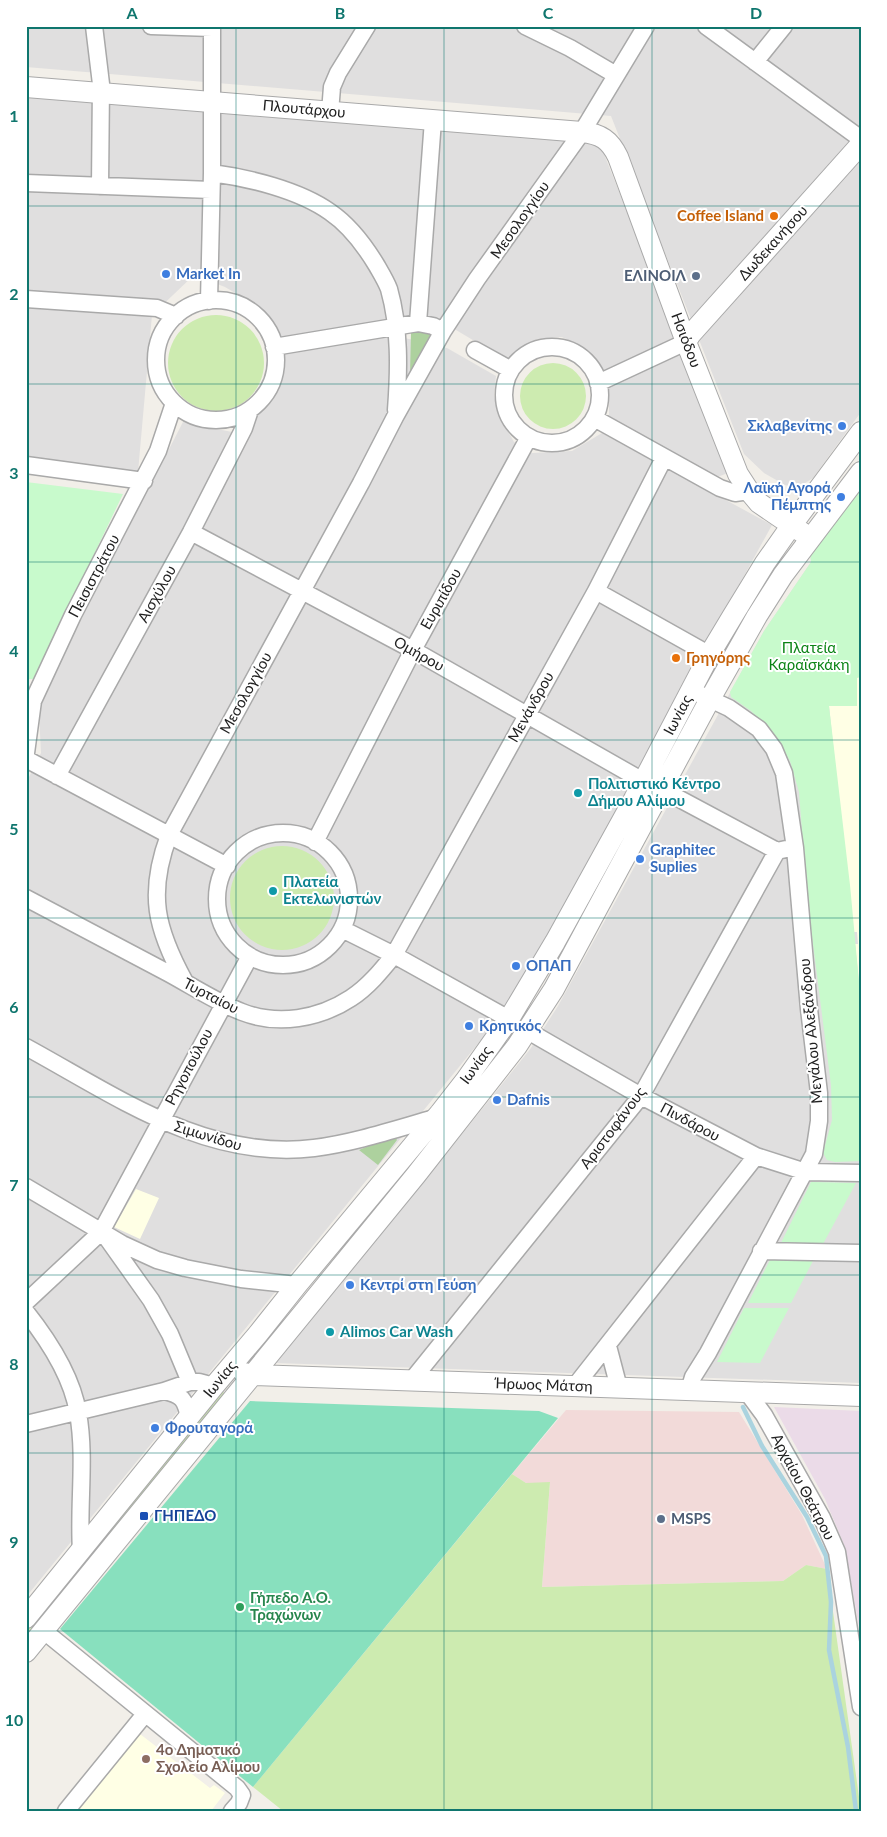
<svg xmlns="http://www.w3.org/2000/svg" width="887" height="1837" font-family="Lato,sans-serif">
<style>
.residential{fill:#e0dfdf}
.commercial{fill:#f2dad9}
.industrial{fill:#ebdbe8}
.education{fill:#ffffe5}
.grass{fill:#cdebb0}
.forest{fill:#add19e}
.park{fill:#c8facc}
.pitch{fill:#88e0be}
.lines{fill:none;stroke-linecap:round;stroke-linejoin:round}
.stream{stroke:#aad3df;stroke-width:4.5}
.minor-casing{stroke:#a9a9a9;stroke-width:19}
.tertiary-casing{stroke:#a9a9a9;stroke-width:22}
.minor{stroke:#fff;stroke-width:16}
.tertiary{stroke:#fff;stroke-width:20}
.grid{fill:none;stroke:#0f766e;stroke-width:1;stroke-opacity:0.55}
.food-dot{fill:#e8710a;stroke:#fff;stroke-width:2}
.shop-dot{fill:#3f7fe0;stroke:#fff;stroke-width:2}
.service-dot{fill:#5c6f8a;stroke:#fff;stroke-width:2}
.culture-dot{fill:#0f9aa8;stroke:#fff;stroke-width:2}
.transit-dot{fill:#1a4fb4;stroke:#fff;stroke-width:2}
.leisure-dot{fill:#2e9e5b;stroke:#fff;stroke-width:2}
.education-dot{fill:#8d6e63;stroke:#fff;stroke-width:2}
.labels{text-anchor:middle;stroke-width:4;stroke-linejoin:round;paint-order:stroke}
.street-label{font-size:15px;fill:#222;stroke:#fff}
.food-label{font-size:15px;font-weight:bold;fill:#c56008;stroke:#fff;text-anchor:end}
.shop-label{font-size:15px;font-weight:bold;fill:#366cbe;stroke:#fff;text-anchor:start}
.service-label{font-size:15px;font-weight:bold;fill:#4e5e75;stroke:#fff;text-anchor:end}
.park-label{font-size:15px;fill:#0c8416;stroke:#fff}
.culture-label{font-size:15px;font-weight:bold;fill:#0d838f;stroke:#fff;text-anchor:start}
.transit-label{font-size:15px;font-weight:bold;fill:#164399;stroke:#fff;text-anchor:start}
.leisure-label{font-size:15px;font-weight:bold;fill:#27864d;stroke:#fff;text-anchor:start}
.education-label{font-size:15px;font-weight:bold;fill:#785e54;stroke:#fff;text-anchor:start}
.neatline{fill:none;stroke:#0f766e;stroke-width:2}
.grid-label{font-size:16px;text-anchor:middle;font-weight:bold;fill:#0f766e}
</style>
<rect width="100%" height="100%" fill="#f2efe9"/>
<path class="residential" d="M26 26H861V412L813 478 797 488 785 485 764 473 744 454 611 116 26 67Z
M26 94 588 139 602 149 731 472 717 477 609 419V391L598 362 584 348 562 337 537 339 521 348 508 361 451 327 282 340 276 327 259 307 225 287 194 275 152 315 138 472 26 457Z
M392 335 447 348 496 376 494 395 499 415 514 442 532 453 572 451 602 433 772 525 547 936 499 1018 26 1597V783L41 753 39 714 45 690 183 422 232 432 262 411 282 381 285 352Z
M861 484V1383L275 1363 402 1209 531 1048 558 1006 764 631 811 562 810 553Z"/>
<path class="commercial" d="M566 1410 739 1412 802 1515 827 1569 806 1565 783 1581 542 1587 550 1483H526L512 1474Z"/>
<path class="industrial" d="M774 1407 861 1411V1639L845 1547 825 1499Z"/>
<path class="education" d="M857 677H861V1003L855 944H858L857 932H853L829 706H857Z
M136 1189 159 1198 140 1239 114 1227Z
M140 1734 210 1788 214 1785 225 1793 211 1811H77Z"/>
<path class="grass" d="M168 363a48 48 0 1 1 96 0a48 48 0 1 1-96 0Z
M520 396a33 33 0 1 1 66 0a33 33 0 1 1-66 0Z
M230 898a52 52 0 1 1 104 0a52 52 0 1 1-104 0Z
M223 1392 229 1396 26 1642V1631Z
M512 1474 526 1483 550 1482 542 1587 783 1581 806 1565 827 1569 861 1811H283L253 1787Z"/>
<path class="forest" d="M429 330 431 335 410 375 411 332Z
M393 1136 396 1138 397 1140 378 1165 359 1150Z"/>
<path class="park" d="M26 482 123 494 34 679H26Z
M861 484V677L857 678V706H829L850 885 861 1003V1161L835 1162 827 1160 823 1153 832 1120 831 1085 807 897 799 792 790 761 775 736 751 711 731 697 730 692 764 631 811 562 810 553Z
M811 1182 856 1183 823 1244 781 1243Z
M771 1258 814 1259 791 1303H748Z
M744 1308H789L760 1363 717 1362Z"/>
<path class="pitch" d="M250 1401 539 1411 558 1418 253 1787 60 1629Z"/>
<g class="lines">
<path class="stream" d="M743 1407 762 1446 807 1517 826 1556 831 1602 829 1650 848 1747 856 1811"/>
<g class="minor-casing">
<path id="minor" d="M94 26 101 84 100 186
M151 26 212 28
M525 26 570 48 616 75
M706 26 861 139
M755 62 784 26
M330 112 332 87 338 73 367 26
M212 173C249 178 299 190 330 212 349 225 365 246 377 266 381 273 386 281 389 289 400 328 399 370 396 410
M26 183 211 190
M26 299 157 308 176 316
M156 360a60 60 0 1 1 120 0a60 60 0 1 1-120 0Z
M209 301 212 173V26
M418 323 433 120
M274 347 418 323 433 326 443 331
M504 395a48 48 0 1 1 96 0a48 48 0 1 1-96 0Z
M475 350 511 370
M598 383 686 342
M594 418 720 488 735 493 749 491
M26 465 144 481
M191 532 413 650 643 781
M596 591 710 655
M26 753 33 701 73 615 158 451 174 403
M26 759 227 866
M57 776 191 532 244 428 250 410
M661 789 777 851 786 849
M217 899a66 66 0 1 1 132 0a66 66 0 1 1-132 0Z
M315 842 413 650 529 437
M26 898C73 923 120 948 168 973 192 986 216 1002 242 1012 278 1026 319 1019 351 998 368 987 381 971 394 955L596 591 664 458
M342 929 394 955 509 1019
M185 982C156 929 147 894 169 835L361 483 396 415 443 331 477 279 582 132 646 26
M528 1031 641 1096 756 1156 806 1172 861 1173
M26 1047C116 1096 206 1161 314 1148 354 1143 396 1129 435 1118
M26 1187 122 1244 157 1260 185 1268 241 1279 297 1285
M107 1238 151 1300 170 1334 190 1382
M761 1251 861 1253
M26 1302 101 1232 250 956
M26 1312C49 1341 72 1376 78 1413 86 1458 78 1505 81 1551
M608 1346 619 1388
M412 1380 641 1096 777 851
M575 1386 756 1156
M689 1390 693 1377 708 1353 814 1154 819 1121V1093L809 1009 795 848 784 773 774 749 759 729 729 708 699 694
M164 1391C182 1395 185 1399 189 1417
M747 1392 764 1415 822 1518 837 1552 861 1707
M26 1424 164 1391 190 1382H199L214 1386
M44 1631 237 1788 242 1795 239 1803 232 1811
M66 1811 145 1714"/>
</g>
<g class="tertiary-casing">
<path id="tertiary" d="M26 87 582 132C601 134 610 140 618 157L686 342 738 474 749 491 759 503 803 533
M686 342 691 334 861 144
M244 1373 253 1375 861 1396
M26 1618 214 1386 258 1334 297 1285 440 1113 465 1081 509 1019 555 942 634 799 711 652 732 617 765 563 791 526 861 432
M26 1652 416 1175 517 1046 554 989 710 699 757 616 783 575 861 472"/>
</g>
<use href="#minor" class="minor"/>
<use href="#tertiary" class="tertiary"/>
</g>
<path class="grid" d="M236 26V1811M444 26V1811M652 26V1811M26 206H861M26 384H861M26 562H861M26 740H861M26 918H861M26 1097H861M26 1275H861M26 1453H861M26 1631H861"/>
<g class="food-dot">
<circle cx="774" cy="216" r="5"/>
<circle cx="676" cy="658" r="5"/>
</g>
<g class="shop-dot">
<circle cx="166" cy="274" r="5"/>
<circle cx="842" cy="426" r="5"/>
<circle cx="841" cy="497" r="5"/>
<circle cx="640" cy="859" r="5"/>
<circle cx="516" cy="966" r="5"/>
<circle cx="469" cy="1026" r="5"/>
<circle cx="497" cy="1100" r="5"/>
<circle cx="350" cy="1285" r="5"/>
<circle cx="155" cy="1428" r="5"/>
</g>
<g class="service-dot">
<circle cx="696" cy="276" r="5"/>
<circle cx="661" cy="1519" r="5"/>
</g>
<g class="culture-dot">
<circle cx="578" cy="793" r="5"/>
<circle cx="273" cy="891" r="5"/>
<circle cx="330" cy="1332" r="5"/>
</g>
<rect class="transit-dot" x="139" y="1511" width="10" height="10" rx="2.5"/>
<circle class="leisure-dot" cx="240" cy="1607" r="5"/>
<circle class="education-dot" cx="146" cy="1759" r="5"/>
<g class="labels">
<g class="street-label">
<text transform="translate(304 109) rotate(5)" y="5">Πλουτάρχου</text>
<text transform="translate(520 220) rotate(-55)" y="5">Μεσολογγίου</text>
<text transform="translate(773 243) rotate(-48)" y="5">Δωδεκανήσου</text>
<text transform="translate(686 340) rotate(69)" y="5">Ησιόδου</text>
<text transform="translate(94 576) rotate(-62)" y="5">Πεισιστράτου</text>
<text transform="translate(157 594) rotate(-61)" y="5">Αισχύλου</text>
<text transform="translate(441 599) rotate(-61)" y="5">Ευριπίδου</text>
<text transform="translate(419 654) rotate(29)" y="5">Ομήρου</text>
<text transform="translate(246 693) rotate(-61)" y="5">Μεσολογγίου</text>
<text transform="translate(531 707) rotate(-61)" y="5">Μενάνδρου</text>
<text transform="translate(678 715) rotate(-62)" y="5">Ιωνίας</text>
<text transform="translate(211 996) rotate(27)" y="5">Τυρταίου</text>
<text transform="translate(811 1031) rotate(-95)" y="5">Μεγάλου Αλεξάνδρου</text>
<text transform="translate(476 1065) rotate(-54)" y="5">Ιωνίας</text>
<text transform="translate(189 1067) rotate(-62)" y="5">Ρηγοπούλου</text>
<text transform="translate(690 1122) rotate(28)" y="5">Πινδάρου</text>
<text transform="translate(613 1128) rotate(-53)" y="5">Αριστοφάνους</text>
<text transform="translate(208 1136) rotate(17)" y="5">Σιμωνίδου</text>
<text transform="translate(220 1379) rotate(-51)" y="5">Ιωνίας</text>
<text transform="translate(544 1385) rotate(2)" y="5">Ήρωος Μάτση</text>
<text transform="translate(803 1487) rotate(62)" y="5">Αρχαίου Θεάτρου</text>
</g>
<g class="food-label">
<text x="764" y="221">Coffee Island</text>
<text x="686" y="663" text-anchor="start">Γρηγόρης</text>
</g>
<g class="shop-label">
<text x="176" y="279">Market In</text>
<text x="832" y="431" text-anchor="end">Σκλαβενίτης</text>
<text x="831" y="493" text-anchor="end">Λαϊκή Αγορά<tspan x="831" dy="17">Πέμπτης</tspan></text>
<text x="650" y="855">Graphitec<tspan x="650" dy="17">Suplies</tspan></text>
<text x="526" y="971">ΟΠΑΠ</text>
<text x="479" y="1031">Κρητικός</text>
<text x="507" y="1105">Dafnis</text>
<text x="360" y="1290">Κεντρί στη Γεύση</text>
<text x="165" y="1433">Φρουταγορά</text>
</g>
<g class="service-label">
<text x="686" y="281">ΕΛΙΝΟΙΛ</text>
<text x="671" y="1524" text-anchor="start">MSPS</text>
</g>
<g class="park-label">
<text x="809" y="653">Πλατεία<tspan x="809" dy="17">Καραϊσκάκη</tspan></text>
</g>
<g class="culture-label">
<text x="588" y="789">Πολιτιστικό Κέντρο<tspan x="588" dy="17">Δήμου Αλίμου</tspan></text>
<text x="283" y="887">Πλατεία<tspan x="283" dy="17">Εκτελωνιστών</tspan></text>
<text x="340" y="1337">Alimos Car Wash</text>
</g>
<g class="transit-label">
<text x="154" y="1521">ΓΗΠΕΔΟ</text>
</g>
<g class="leisure-label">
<text x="250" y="1603">Γήπεδο Α.Ο.<tspan x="250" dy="17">Τραχώνων</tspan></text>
</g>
<g class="education-label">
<text x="156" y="1755">4ο Δημοτικό<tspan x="156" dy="17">Σχολείο Αλίμου</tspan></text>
</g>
</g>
<rect width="887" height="1837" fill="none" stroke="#ffffff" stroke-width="55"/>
<rect x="28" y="28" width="832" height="1782" class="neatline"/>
<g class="grid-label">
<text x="132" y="19">A</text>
<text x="340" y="19">B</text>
<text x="548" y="19">C</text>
<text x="756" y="19">D</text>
<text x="14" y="122">1</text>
<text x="14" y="300">2</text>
<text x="14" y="479">3</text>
<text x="14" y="657">4</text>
<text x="14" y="835">5</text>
<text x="14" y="1013">6</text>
<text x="14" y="1191">7</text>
<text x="14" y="1370">8</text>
<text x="14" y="1548">9</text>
<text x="14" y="1726">10</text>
</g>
</svg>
